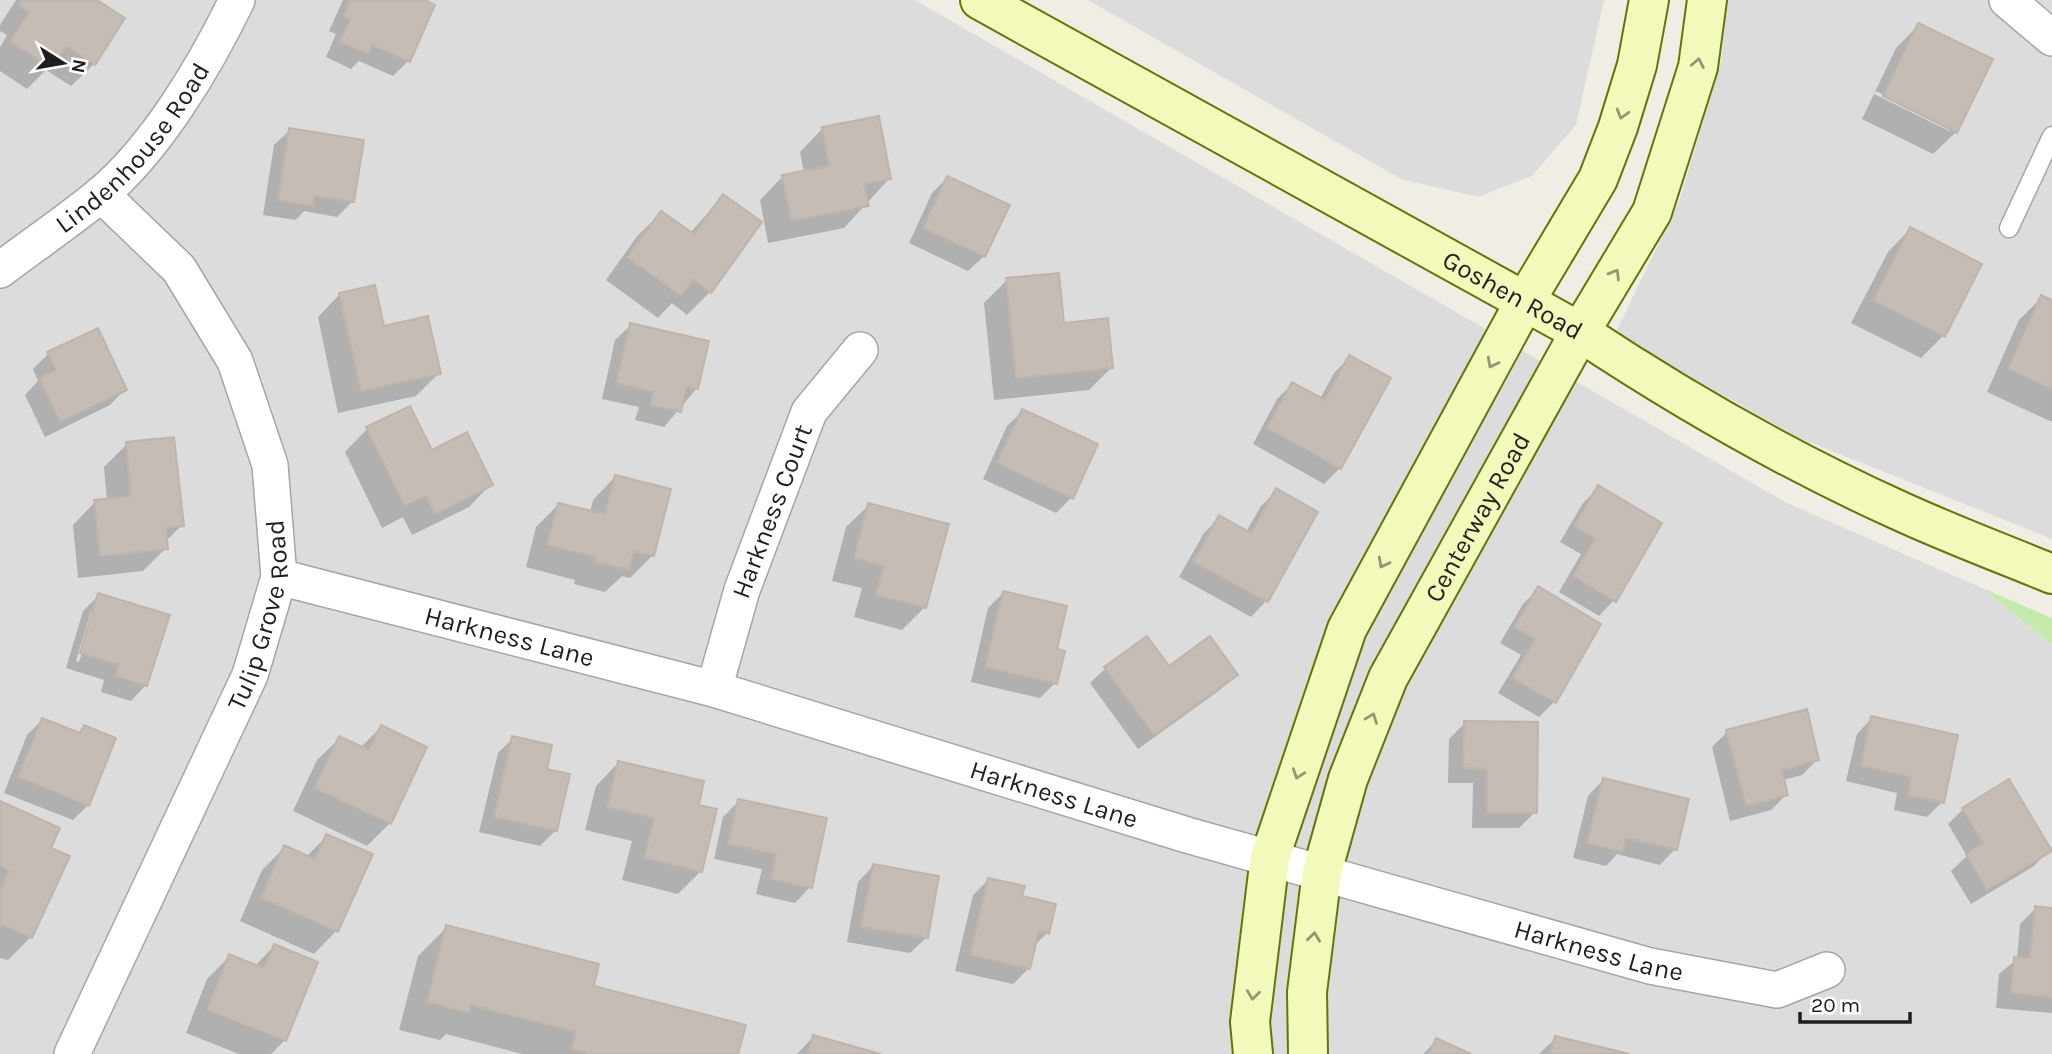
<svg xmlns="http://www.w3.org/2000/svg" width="2052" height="1054" font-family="Karla,sans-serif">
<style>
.residential{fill:#dddcdc}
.grass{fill:#c6e9ac}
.shadow{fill:#0003;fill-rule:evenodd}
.building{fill:#c4bcb5;stroke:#c1b4a8;stroke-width:2}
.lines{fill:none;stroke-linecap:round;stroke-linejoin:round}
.lane-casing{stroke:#a6a6a6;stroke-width:21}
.street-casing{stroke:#a6a6a6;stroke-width:38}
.secondary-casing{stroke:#637606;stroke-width:42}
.lane{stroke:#fff;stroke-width:18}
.street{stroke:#fff;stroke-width:35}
.secondary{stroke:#f2f9ba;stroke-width:38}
.oneway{stroke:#939774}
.labels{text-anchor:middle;stroke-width:6;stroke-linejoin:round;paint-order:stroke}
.street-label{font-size:26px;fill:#1f1f1f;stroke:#fff}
</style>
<rect width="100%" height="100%" fill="#f0ede5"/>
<path class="residential" d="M0 0H915L1785 502 1982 588 2052 645V1054H0Z
M1088 0H1604L1576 125 1532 176 1478 197 1401 179Z
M1728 0H2052V539L1799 438 1615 334 1679 202 1721 62Z"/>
<path class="grass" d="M1982 588 2052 618V645Z"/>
<path class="shadow" d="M16 0H94V64L71 86 46 70 27 89 0 71V47L7 35 0 31V25Z
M343 0H420L408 61 393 76 359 61 351 69 326 57 336 34 329 31Z
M1919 25 1956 132 1933 154 1862 119 1896 48ZM1876 91 1949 127V131L1874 94Z
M822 129 889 179 844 228 768 243 760 200 782 177 804 173 800 152Z
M290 130 353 201 337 217 304 211 296 220 263 215 274 145Z
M947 178 984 256 968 271 909 243 932 193Z
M723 196 710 292 687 315 672 303 658 318 606 280 638 235 661 213 690 233Z
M1910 229 1943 336 1921 358 1851 323 1888 252Z
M1007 280 1111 368 1089 390 994 400 984 303Z
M340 294 439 373 416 396 338 413 318 317Z
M2042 297 2052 302V422L1987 392 2019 320Z
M631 325 697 388 664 427 635 420 639 407 602 399 615 340Z
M48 354 125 389 110 405 45 437 25 395 38 381 33 369Z
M1350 357 1389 379 1340 468 1324 484 1253 444 1277 399 1292 384 1320 399 1334 373Z
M1023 411 1071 498 1056 513 983 479 1007 426Z
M367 429 431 452 491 484 469 507 412 535 403 517 382 528 345 452Z
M127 444 182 525 165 542 166 548 143 571 78 578 73 525 95 502 107 501 104 467Z
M615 477 653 555 630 578 622 576 605 592 574 584 575 580 526 567 536 527 558 505 590 512 593 500Z
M1598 488 1614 600 1599 616 1559 592 1581 554 1560 542 1583 503Z
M1277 491 1315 512 1266 601 1251 617 1179 577 1204 533 1220 517 1246 532 1261 506Z
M869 505 925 607 902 630 854 617 862 588 832 581 846 527Z
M1538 589 1555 701 1539 717 1498 693 1521 655 1500 643 1523 604Z
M1003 593 1055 650V683L1040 698 971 682 988 608Z
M99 595 146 685 131 701 101 692 104 680 66 668 83 611ZM91 611H95L79 662 76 661Z
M1106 668H1168L1235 674 1220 690 1138 749 1090 683Z
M1872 718 1942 802 1927 817 1894 810 1897 793 1846 781 1857 734Z
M42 720 78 734 84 727 88 805 73 820 4 793 27 735Z
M1465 723 1535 812 1519 828H1472L1473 783H1448L1449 739Z
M381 727 425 748 390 823 367 846 293 811 317 760 340 738 360 748Z
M1727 732 1817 760 1802 775 1783 780 1786 795 1771 810 1730 821 1712 747Z
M513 738 545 770 555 831 540 846 479 832 498 753Z
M618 763 697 806 701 871 678 894 622 880 632 841 585 830 596 786Z
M1603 780 1675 849 1660 865 1617 854 1606 866 1573 858 1588 796Z
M739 801 810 887 795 903 756 894 762 869 714 859 723 817Z
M0 803 31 937 8 960 0 958Z
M1963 809 2049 850 2034 866 1971 904 1951 871 1967 856 1948 824Z
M327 836 371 855 336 931 314 954 240 921 262 870 285 847 306 857Z
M873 866 926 938 910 953 847 942 858 882Z
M988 880 1047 933 1034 946 1028 969 1013 984 955 971 973 895Z
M2036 908 2052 909V1013L1996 1008 1999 974 2017 959 2020 924Z
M447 927 591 987 737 1054H522L446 1034 440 1040 399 1030 418 956Z
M274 946 285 1040 271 1054H239L186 1033 207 979 230 956 255 966Z
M813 1037 874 1054H797Z
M1556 1038 1622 1054H1539Z
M1437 1040 1467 1054H1423Z"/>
<path class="building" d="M22 0H97L125 18 95 65 66 46 51 68 10 41 29 12 19 6Z
M350 0H425L435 5 410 62 372 45 368 54 340 42 350 19 343 16Z
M1918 23 1993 59 1957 133 1883 96Z
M879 116 891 179 864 184 869 206 791 221 782 175 829 166 822 127Z
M289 128 364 140 354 202 314 196 313 206 278 200Z
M947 176 1010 205 985 257 923 228Z
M723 194 762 222 711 293 693 280 681 296 627 257 661 211 694 234Z
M1910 227 1982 264 1945 337 1873 300Z
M1059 273 1064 323 1108 318 1113 368 1016 378 1006 278Z
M375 285 384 326 428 316 441 374 361 391 339 293Z
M2041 295 2052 300V389L2008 369Z
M630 323 709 341 698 389 687 387 681 412 650 405 653 392 616 383Z
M98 328 127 390 60 422 39 378 56 370 47 352Z
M1349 355 1391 378 1341 469 1267 428 1292 382 1325 400Z
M410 406 432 450 467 432 493 485 435 514 426 496 405 506 366 427Z
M1022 409 1098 444 1073 499 997 463Z
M174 437 184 526 166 528 168 549 100 556 94 500 131 496 126 442Z
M615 475 671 489 654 556 634 551 629 570 595 562 596 557 547 545 558 503 605 514Z
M1598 485 1662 523 1616 602 1573 576 1595 538 1574 526Z
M1276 488 1318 512 1268 602 1193 562 1219 515 1251 533Z
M868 503 949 524 926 608 876 595 884 566 854 558Z
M1538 586 1601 624 1556 703 1512 678 1535 639 1514 627Z
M1003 591 1067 606 1057 649 1065 651 1057 684 985 667Z
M98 593 170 615 147 686 115 676 119 665 80 653Z
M1147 636 1169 666 1210 636 1238 675 1154 735 1104 667Z
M1807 709 1819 760 1782 770 1788 795 1746 806 1726 730Z
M1871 716 1958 735 1944 803 1908 795 1911 777 1861 766Z
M42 718 80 733 84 725 116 738 89 806 18 777Z
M1464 721 1538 722 1537 813H1487V769L1463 768Z
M381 725 427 747 391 824 314 788 339 736 369 750Z
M512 736 552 745 547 769 570 774 557 831 494 817Z
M618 761 704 781 699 805 717 809 702 872 644 858 654 818 607 807Z
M1603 778 1689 799 1677 850 1626 838 1623 852 1587 843Z
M2009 779 2052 851 1987 890 1966 854 1983 843 1962 808Z
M738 799 827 818 812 888 771 879 776 854 728 844Z
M0 801 60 828 51 848 70 856 32 938 0 924V891L9 871 0 866Z
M326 834 373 854 338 932 261 898 284 845 315 859Z
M873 864 939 876 928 938 861 927Z
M988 878 1025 886 1022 896 1056 904 1049 934 1039 931 1030 969 970 955Z
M2035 906 2052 908V997L2011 993 2014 957 2030 958Z
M446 925 599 964 594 986 746 1025 738 1054H592L571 1049 576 1032 471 1005 470 1013 427 1002Z
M274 944 318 962 286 1041 207 1010 229 954 264 968Z
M813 1035 881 1054H808Z
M1555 1036 1630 1054H1550Z
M1436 1038 1471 1054H1429Z"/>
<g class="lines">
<g class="lane-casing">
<path id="lane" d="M2009 228 2052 136"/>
</g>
<g class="street-casing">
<g id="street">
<path d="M2007 0 2052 38"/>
<path id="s1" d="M0 270C33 245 67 222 99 196 156 149 205 66 237 0"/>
<path id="s2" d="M279 577 714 689 1187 835 1650 966 1777 990 1827 970"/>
<path id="s3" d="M714 689 742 590 809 412 860 350"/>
<path id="s4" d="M72 1054 250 675 279 577 270 465 235 361 179 269 101 194"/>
</g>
</g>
<g class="secondary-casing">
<g id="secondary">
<path id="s5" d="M980 0 1580 332C1681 399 1789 461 1900 511 1950 534 2001 553 2052 574"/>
<path d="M1253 1054 1250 1022 1270 857 1347 629 1524 303 1598 179 1618 127 1637 65 1649 0"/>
<path id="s6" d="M1308 1054 1307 992 1322 872 1348 779 1388 678 1580 332 1652 212 1698 67 1707 0"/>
</g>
</g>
<use href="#lane" class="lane"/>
<use href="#street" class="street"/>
<use href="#secondary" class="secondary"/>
</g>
<defs><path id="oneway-chevron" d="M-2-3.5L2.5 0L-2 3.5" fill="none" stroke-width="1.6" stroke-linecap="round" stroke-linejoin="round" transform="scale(1.75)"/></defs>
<g class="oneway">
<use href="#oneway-chevron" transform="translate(1698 63) rotate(-79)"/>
<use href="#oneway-chevron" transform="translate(1622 114) rotate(106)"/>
<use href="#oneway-chevron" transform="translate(1615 274) rotate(-59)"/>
<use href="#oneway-chevron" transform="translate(1492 363) rotate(118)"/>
<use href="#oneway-chevron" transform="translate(1383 563) rotate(118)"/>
<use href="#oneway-chevron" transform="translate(1372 718) rotate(-69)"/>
<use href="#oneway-chevron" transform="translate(1298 774) rotate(109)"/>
<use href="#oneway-chevron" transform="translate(1314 937) rotate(-83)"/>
<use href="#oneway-chevron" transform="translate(1253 995) rotate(97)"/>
</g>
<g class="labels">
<g class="street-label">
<text dy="9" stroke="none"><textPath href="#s1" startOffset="182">Lindenhouse Road</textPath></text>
<text dy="9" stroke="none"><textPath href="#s5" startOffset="609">Goshen Road</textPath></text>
<text dy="9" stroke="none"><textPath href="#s3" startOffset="187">Harkness Court</textPath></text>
<text dy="9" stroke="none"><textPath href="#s6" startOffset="572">Centerway Road</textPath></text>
<text dy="9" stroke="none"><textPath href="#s4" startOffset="480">Tulip Grove Road</textPath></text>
<text dy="9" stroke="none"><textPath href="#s2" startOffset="238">Harkness Lane</textPath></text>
<text dy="9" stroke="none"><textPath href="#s2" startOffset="805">Harkness Lane</textPath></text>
<text dy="9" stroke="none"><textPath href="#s2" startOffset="1372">Harkness Lane</textPath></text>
</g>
</g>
<g transform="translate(63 63) rotate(101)" stroke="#ffffff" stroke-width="5" paint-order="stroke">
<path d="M0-5L12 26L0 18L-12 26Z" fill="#1f1f1f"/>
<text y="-10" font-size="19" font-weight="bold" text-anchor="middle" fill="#1f1f1f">N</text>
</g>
<path d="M1800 1012v10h110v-10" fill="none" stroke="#1f1f1f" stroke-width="3.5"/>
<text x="1811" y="1012" font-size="21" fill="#1f1f1f" stroke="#ffffff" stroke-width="5" paint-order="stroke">20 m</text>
</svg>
